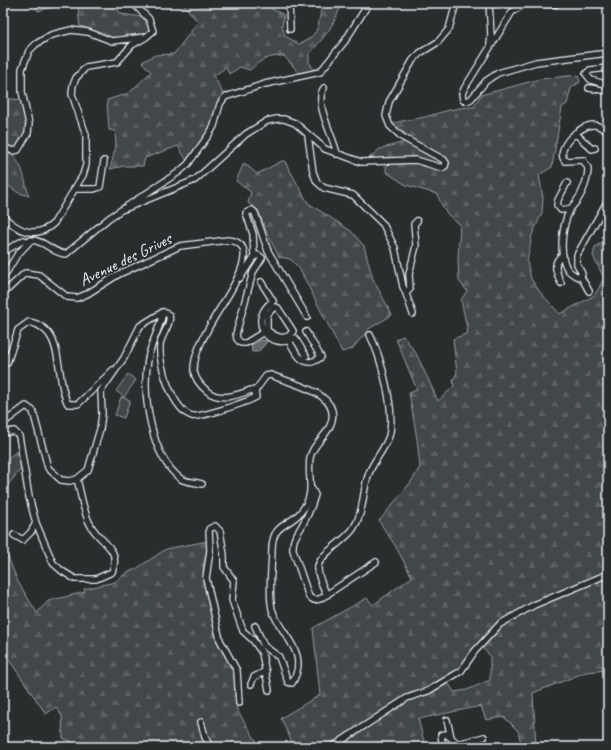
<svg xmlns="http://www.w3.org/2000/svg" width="611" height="750" font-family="Caveat,sans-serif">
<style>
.forest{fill:url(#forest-firs);stroke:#959ca0;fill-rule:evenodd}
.pitch{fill:#424648;stroke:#959ca0}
.water{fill:#63686b;stroke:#989fa3}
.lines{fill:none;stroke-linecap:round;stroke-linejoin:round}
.minor-casing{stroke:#e8f1f8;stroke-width:8}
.minor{stroke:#2a2d2e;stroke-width:5.5}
.labels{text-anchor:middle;stroke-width:3.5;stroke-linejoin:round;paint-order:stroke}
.street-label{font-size:17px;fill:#e8f1f8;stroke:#2a2d2e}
</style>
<defs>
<pattern id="forest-firs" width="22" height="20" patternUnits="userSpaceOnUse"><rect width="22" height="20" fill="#424648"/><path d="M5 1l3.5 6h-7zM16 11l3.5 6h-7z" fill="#5d6163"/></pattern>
</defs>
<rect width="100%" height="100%" fill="#2a2d2e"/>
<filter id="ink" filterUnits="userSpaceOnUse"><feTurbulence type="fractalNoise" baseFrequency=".025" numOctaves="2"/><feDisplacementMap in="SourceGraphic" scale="8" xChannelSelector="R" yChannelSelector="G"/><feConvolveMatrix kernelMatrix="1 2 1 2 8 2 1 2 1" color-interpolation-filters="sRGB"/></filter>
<g filter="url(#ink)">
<path class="forest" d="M33 3H67L38 11Z
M77 3H113L121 14 143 17C149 23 152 26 147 35 135 31 121 41 109 38 99 35 91 28 80 26 78 18 80 13 77 3Z
M182 3H270L272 9 284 15 282 26 285 36 299 44C321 35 318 24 322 3H342C335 24 324 38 309 54V62L314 70 299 73 284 56C269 56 261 59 250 70L240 67 229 74 226 67 214 76 224 96 210 129 187 161 178 146 145 158 143 166H124L110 169 116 146 115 131 109 130 107 100 129 93 151 72 142 62 155 55 174 54 198 22Z
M578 75 580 82 571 88 567 104 562 107 552 167 539 175 543 198 542 213 532 235 527 262 531 279 540 292 560 314 595 295 604 278 593 256 595 247 608 238V670L586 672 533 693 536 747H522L518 731 504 717 486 720 481 706 418 719 425 745 421 747H294L281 718 320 695 313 628 367 598 373 605 412 577 396 547 379 521 411 482 420 467 417 439 409 393 417 390 396 339 403 336 416 353 438 401 454 386 453 380 457 373 453 339 468 333 461 300 467 291 459 281 458 259 460 224C446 216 443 208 437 194L406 185 386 172V158L368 159 380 149 404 142 409 137 394 123C404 120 415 119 425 117 442 112 456 107 474 107L481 95 540 79ZM478 643 490 656V680L467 690 454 692 445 678 459 669Z
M3 98 22 100 27 131 16 148 10 147 3 143Z
M4 151C24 159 23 177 29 196L17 192 3 182Z
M284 160 308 203 351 231 364 246 373 279 392 315 370 328 352 349 342 352 299 268 290 259 279 257 266 231 258 210 248 203 251 192 236 181 244 163 257 174Z
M18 450 21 469 3 491V462Z
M208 541 203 571 217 640 234 667 237 710 260 747H71L72 742 63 738 62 716 56 707 46 714 3 651V553L8 557 18 582 37 613 48 601 85 592 84 589 115 582 126 573 136 569 166 549Z"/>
<path class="pitch" d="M128 374 136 380 124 397 116 391Z
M121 397 130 400 124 418 115 415Z"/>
<path class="water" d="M261 340 268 341 258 352H252L251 345Z"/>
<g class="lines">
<g class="minor-casing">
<path id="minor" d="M289 3 290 29
M489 3 491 35 490 44
M556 4H524L512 12 464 89 462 94 463 100 467 101 471 99 486 81 498 73 536 62 608 53
M608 68 590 70 586 74 591 80 608 85
M324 88C313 102 334 137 337 154
M589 88 608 91
M608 132C604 129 599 125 594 125 581 124 554 148 565 161L583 160 588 168C588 179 583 193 576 202 574 205 571 207 570 210 562 225 558 256 568 270 572 274 576 277 581 277L582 274 577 264V255L608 200
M575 133 592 149 595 148
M308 136 313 172 317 182 324 188 353 195 383 224 395 248 403 287 405 291 407 292 410 289 409 274 416 246 414 224 417 221
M3 147 13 151 18 150 28 133 29 124 22 92V69L29 51 36 44 51 35 71 30 88 32 112 41 146 37 153 31 149 19 133 3
M567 183 558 200 557 205 561 210 570 209
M74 189H94L100 187 104 161
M124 209 195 180 246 134 267 121 277 119H284L295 123 325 149 361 162 416 160 442 168 445 166 446 163 444 160 402 137 390 126 386 116 389 102 413 60 420 53 438 42 449 29 456 3
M3 216C18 231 36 240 54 223L83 175 86 165V135L72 94 73 85 76 78 86 67 117 62 132 45 146 37
M3 252 24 240 28 243
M254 257 253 234 246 213 252 210 255 213 268 251 307 317
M581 277 589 291
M3 278 17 255 31 240C45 240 53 254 66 254L109 218 179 172 188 164 210 133 214 126 220 104 225 97 265 84 320 72 345 41 369 3
M240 278 254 257 258 255 262 258 253 272 236 334 237 339 241 343H246L267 330C274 336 286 343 293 331L278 308 274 307 267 315V330
M261 282 273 301C247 319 267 352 295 338L306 356
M561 283C557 274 551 262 563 255
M3 288 7 290 25 273 39 275 67 297 77 298 87 294 119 274 180 246 228 240C269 243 220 306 213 320 205 334 193 355 194 371 195 380 201 386 207 391 220 402 238 395 251 390L255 391 256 397C247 402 200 418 192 416 173 410 158 364 160 346 160 336 172 324 169 315L163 312
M405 291 413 314
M163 312C160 329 151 342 148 359 142 393 150 456 181 479 186 482 196 482 202 484
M289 341C297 355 304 370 321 357L306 332
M7 363 18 330 29 322C67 329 54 379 68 404H78L113 370
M255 391 266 376 271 375C291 384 347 393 329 428 323 439 312 446 310 458 307 479 317 494 300 513 287 527 273 524 272 548 272 566 268 592 272 609 279 635 311 651 292 683L288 682 279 657 264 646 255 626
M3 423 26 406 33 411 48 468 61 480 70 481 77 479 88 470 100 429 102 414 101 391 124 358 140 326 163 312
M3 433 14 431 19 436 29 497 36 523 53 563 62 571 75 579H96L112 572C122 547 99 543 90 524 83 511 81 494 77 479
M312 489 315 495C312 505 309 513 304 522 299 533 292 537 293 550L309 597 314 600 320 599 376 562
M14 535 23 540 31 532 36 523
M327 595C323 587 317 576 318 566 321 553 345 541 353 529 364 513 362 494 368 476 372 462 384 451 389 436 396 412 381 357 370 335
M251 684 254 677 266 671
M239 703 237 671 220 640 206 578 210 551 209 529 215 526 220 531 224 555V567L234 581 232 600 243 631 253 640 262 653 269 690
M447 720 451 737
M201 722 205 737 210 747
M442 741 441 735 446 734 456 742 457 747
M457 744 484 737
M332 747 407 698 428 691 461 671 475 651 500 624 534 605 608 574"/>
</g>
<use href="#minor" class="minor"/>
</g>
</g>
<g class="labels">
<g class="street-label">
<text transform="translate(125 259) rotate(-26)" y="6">Avenue des Grives</text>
</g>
</g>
<rect width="611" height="750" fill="none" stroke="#2a2d2e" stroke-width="16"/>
<rect x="8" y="8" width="595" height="734" fill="none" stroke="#e8f1f8" stroke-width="1.5" filter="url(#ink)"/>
</svg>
